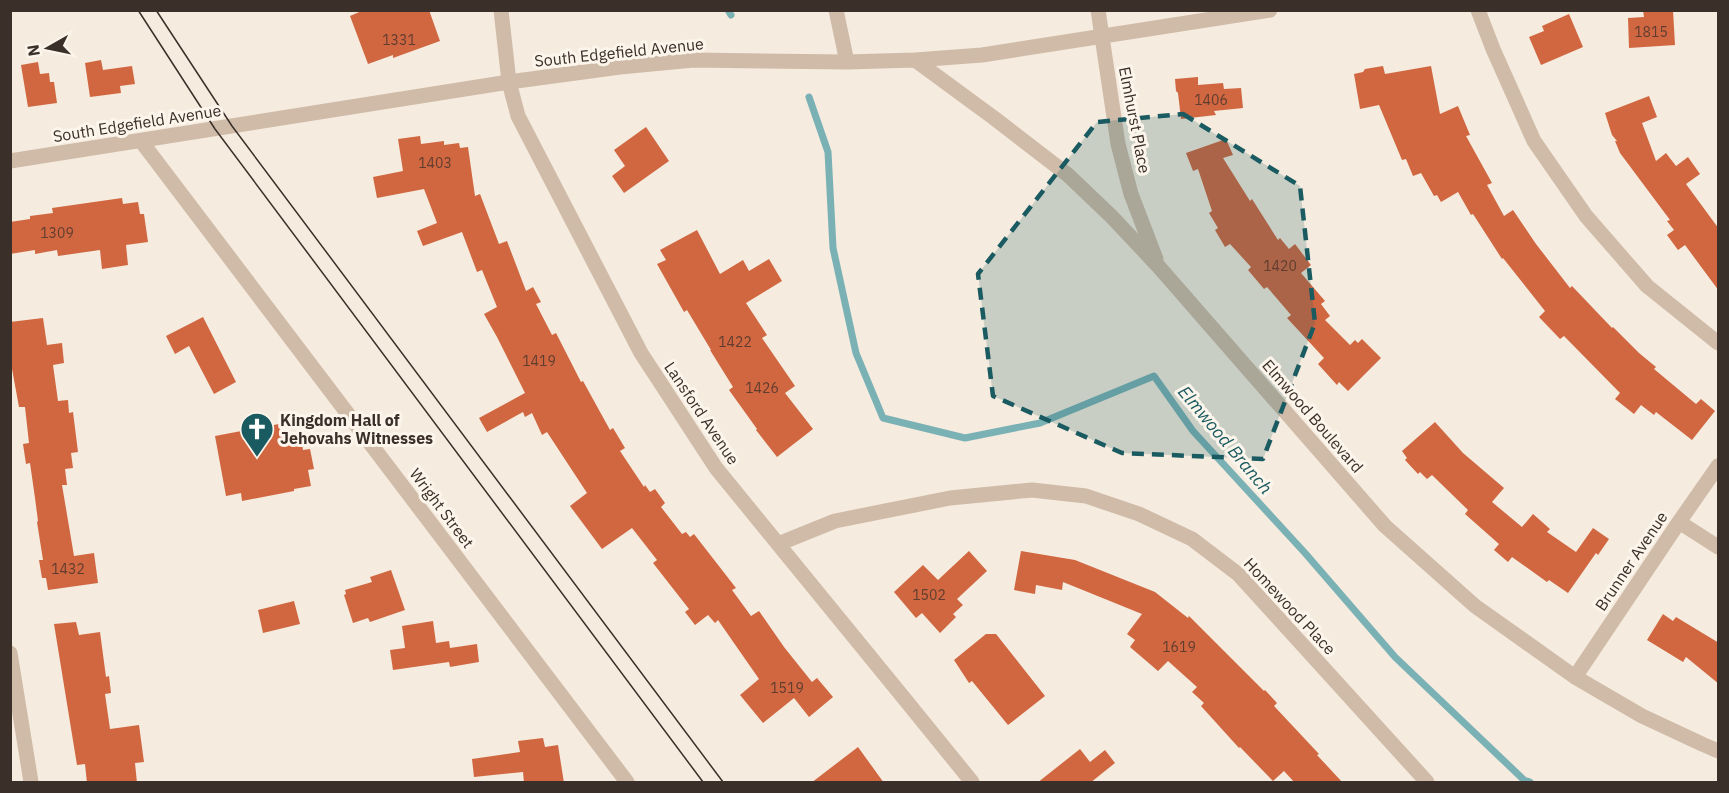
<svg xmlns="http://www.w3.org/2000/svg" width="1729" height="793" font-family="'IBM Plex Sans',sans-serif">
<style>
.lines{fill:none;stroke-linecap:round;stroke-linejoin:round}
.stream{stroke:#7ab1b5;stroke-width:7}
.building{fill:#d06741}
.minor{stroke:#cfbba8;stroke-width:15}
.tram{stroke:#3b2f29;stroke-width:1.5}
.marked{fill:#1a5a61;fill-opacity:0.2;stroke:#1a5a61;stroke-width:4.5;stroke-dasharray:12 8;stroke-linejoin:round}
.labels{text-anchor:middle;stroke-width:6;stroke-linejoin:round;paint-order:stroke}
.number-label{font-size:14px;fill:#603d2f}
.street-label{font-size:16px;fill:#3b2f29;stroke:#fcf5eb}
.poi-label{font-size:16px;font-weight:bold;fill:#3b2f29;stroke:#fcf5eb;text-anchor:start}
.water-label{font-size:18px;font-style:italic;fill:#1a5a61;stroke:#fcf5eb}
</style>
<rect width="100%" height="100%" fill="#f5ebde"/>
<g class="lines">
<path class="stream" d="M728 10 731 15
M809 97 828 152 833 248 856 353 883 418 965 438 1040 423 1154 376 1193 431 1305 553 1395 657 1524 780 1530 782"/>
</g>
<path class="building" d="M364 10H429L440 41 393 58V55L368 64 350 16Z
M1643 10H1673L1675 45 1629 48 1628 18 1644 17Z
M1569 14 1583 47 1541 65 1529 37 1544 31 1542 26Z
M101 60 103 70 132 66 135 84 120 86 121 93 90 97 85 63Z
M38 62 40 74 49 73 50 82H54L57 103 28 107 21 65Z
M1383 66 1385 74 1431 66 1440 114 1458 106 1470 135 1466 136 1492 183 1487 185 1504 216 1513 210 1536 244 1570 288 1572 286 1612 328 1613 327 1639 353 1656 367 1654 369 1696 404 1701 399 1715 411 1692 440 1656 412 1654 415 1641 405 1634 414 1615 399 1620 393 1564 336 1560 339 1539 317 1545 311 1503 258 1502 259 1473 214 1471 215 1458 192 1441 202 1437 195 1434 196 1421 173 1413 176 1406 159 1402 160 1379 105 1360 109 1354 74 1363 72 1365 69Z
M1198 77V85L1223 83 1224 89 1241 88 1243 108 1214 111 1216 115 1181 119 1178 93 1176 91 1175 79Z
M1649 96 1657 117 1642 123 1656 161 1666 153 1676 166 1688 157 1700 174 1686 184 1719 229V291L1685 245 1678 250 1667 235 1674 230 1667 221 1670 220 1620 153 1615 141H1617L1612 135 1605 113Z
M646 127 669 161 624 193 612 176 625 166 614 150Z
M420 136 421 144 444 141V145L459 143 460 148 468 147 475 196 480 194 499 244 507 241 526 291 533 287 541 302 536 304 552 335 556 333 581 382 583 381 610 430 613 428 625 448 620 451 644 487 645 485 650 492 655 489 665 503 661 507 682 534 686 532 690 537 694 534 736 588 732 590 751 616 759 611 784 647 812 682 817 678 833 697 809 717 794 698 763 723 740 695 759 679 718 620 715 623 708 615 695 625 685 612 689 609 653 563 657 560 632 528 602 549 570 506 587 493 547 432 542 435 532 413 525 417 523 412 487 432 479 418 525 393 497 337 484 314 497 307 482 270 477 272 462 232 423 246 417 231 437 223 424 189 377 198 373 177 403 171 398 139Z
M1226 139 1233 155 1223 158 1250 201 1252 199 1278 240 1280 238 1289 249 1295 244 1311 265 1301 273 1325 301 1321 304 1330 316 1325 320 1350 345 1355 340 1358 343 1362 339 1381 358 1348 391 1339 382 1337 385 1318 364 1324 358 1287 318 1291 315 1267 287 1264 289 1248 270 1251 267 1230 244 1225 247 1215 230 1218 228 1209 213 1212 211 1198 169 1193 171 1186 153Z
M122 198 123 204 138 202 140 214H144L148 242 126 245 128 265 102 269 100 250 58 256 57 250 35 254V250L10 254V222L30 219V216L53 213 52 208Z
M697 230 720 274 743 260 749 271 769 259 782 281 746 303 767 335 762 338 795 386 785 393 813 429 777 457 756 430 757 429 729 390 733 387 710 350H711L687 310 684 312 657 264 666 260 660 250Z
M203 317 236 382 214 394 189 346 175 354 166 336Z
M43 318 47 345 62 343 64 363 53 365 58 401 68 400 69 413 73 412 78 452 71 453 73 468 65 469 67 485H62L74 556 94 553 98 583 48 590 46 578H42L39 560H43L37 522 38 521 35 498 30 463 26 464 23 444 29 443 25 407H19L10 358V322Z
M1435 422 1463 453 1504 488 1492 502 1522 527 1533 514 1550 529 1547 532 1576 552 1593 528 1609 539 1598 555 1596 553 1568 593 1549 580 1547 582 1512 557 1508 562 1494 550 1499 544 1465 514 1468 510 1432 475 1427 479 1420 472 1418 474 1405 460 1407 458 1402 451Z
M279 424 283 441 301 438 303 450 310 449 314 469 308 470 311 486 294 489V491L242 501 241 493 226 496 215 436Z
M969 551 987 571 957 599 963 605 953 614 956 617 940 633 922 613 916 618 894 592 923 565 938 580Z
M1021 551 1075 560 1155 592 1188 618 1189 616 1264 691 1265 690 1277 703 1274 706 1319 754 1317 755 1343 783H1295L1284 771 1273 781 1240 747 1239 748 1201 706 1204 703 1192 692 1197 687 1168 661 1158 671 1130 647 1135 640 1127 634 1142 614 1063 582 1062 590 1036 585 1035 594 1014 590Z
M391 570 405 610 370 622 368 618 353 623 344 595 346 594 345 590 372 582 370 577Z
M294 601 300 624 263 633 258 610Z
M1663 614 1673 621 1676 617 1719 643V684L1686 657 1683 662 1647 640Z
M433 621 436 643 449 641 450 648 477 644 479 662 450 667 449 662 393 670 390 650 405 648 402 626Z
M76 622 79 635 100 632 106 677 109 676 111 693 105 694 110 729 139 725 144 762 135 763 137 783H87L85 764 77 765 54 624Z
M986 634H996L1045 696 1008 725 972 681 969 683 954 660Z
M543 738 545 747 558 745 564 783H524L523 772 474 777 472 759 520 752 518 741Z
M858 747 884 783H811Z
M1080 749 1090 762 1105 750 1115 763 1090 783H1037Z"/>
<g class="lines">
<path class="minor" d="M501 10 509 82 518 116 641 353 716 468 903 697 972 782
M836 10 847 62
M1098 10 1118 144 1131 194 1156 259
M1478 10 1493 49 1534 141 1586 216 1647 286 1718 343
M915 60 994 118 1068 175 1112 217 1159 267 1385 526 1475 606 1575 677 1642 716 1702 744 1718 751
M141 141 627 782
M10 161 509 82 620 67 694 60 847 62 915 60 982 55 1270 10
M1679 522 1718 547
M778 544 835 521 950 498 1032 490 1086 496 1139 514 1192 539 1238 574 1427 782
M10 653 31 782
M1575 677 1679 522 1718 466"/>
<path class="tram" d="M138 10 215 129 703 782
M156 10 232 126 723 782"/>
</g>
<path class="marked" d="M1183 114 1300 186 1315 323 1263 459 1122 453 993 396 978 274 1097 122Z"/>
<defs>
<g id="church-pin" transform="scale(1.725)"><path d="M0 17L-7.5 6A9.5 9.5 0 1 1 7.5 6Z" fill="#1a5a61" stroke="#fcf5eb"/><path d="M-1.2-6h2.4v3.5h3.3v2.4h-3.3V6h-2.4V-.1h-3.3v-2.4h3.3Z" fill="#fff"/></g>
</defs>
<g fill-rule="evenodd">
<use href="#church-pin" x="257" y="429"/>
</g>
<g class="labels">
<g class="number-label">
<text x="1651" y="37">1815</text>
<text x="399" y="45">1331</text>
<text x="1211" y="105">1406</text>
<text x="435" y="168">1403</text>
<text x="57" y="238">1309</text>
<text x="1280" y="271">1420</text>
<text x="735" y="347">1422</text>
<text x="539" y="366">1419</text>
<text x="762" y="393">1426</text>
<text x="68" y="574">1432</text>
<text x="929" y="600">1502</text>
<text x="1179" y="652">1619</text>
<text x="787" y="693">1519</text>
</g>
<g class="street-label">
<text transform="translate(619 52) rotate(-6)" y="6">South Edgefield Avenue</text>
<text transform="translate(1135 120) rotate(79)" y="6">Elmhurst Place</text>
<text transform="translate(137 123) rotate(-9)" y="6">South Edgefield Avenue</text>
<text transform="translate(702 413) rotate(56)" y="6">Lansford Avenue</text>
<text transform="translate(1313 416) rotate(49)" y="6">Elmwood Boulevard</text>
<text transform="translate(442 508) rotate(53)" y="6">Wright Street</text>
<text transform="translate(1631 561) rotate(-56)" y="6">Brunner Avenue</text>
<text transform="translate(1290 606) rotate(47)" y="6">Homewood Place</text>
</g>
<g class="poi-label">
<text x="280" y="426">Kingdom Hall of<tspan x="280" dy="18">Jehovahs Witnesses</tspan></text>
</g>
<g class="water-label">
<text transform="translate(1225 440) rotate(50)" y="6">Elmwood Branch</text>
</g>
</g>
<rect width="1729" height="793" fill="none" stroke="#3b2f29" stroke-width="24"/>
<g transform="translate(48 48) rotate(261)" stroke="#fcf5eb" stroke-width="4.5" paint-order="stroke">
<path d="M0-4.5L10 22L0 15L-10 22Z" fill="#3b2f29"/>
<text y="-9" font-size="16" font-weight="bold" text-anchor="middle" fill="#3b2f29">N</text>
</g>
</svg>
